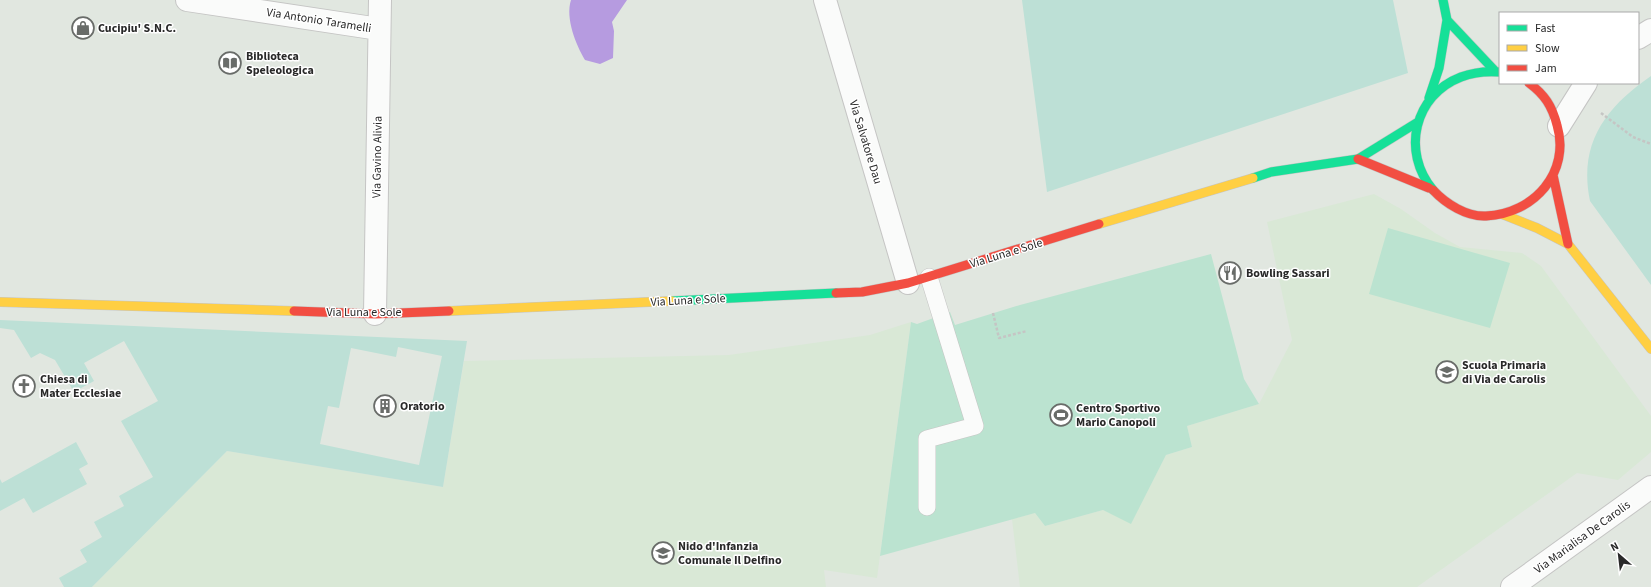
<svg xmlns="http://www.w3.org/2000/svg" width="1651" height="587" font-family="'Source Sans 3',sans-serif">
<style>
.education{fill:#d9e8d6}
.green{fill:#bde0d6;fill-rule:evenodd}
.pitch{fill:#bbe3d0}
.water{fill:#b69be0}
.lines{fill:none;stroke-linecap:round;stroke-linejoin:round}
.lane-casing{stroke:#c5c5c4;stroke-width:18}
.street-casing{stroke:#c5c5c4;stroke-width:24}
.fast-casing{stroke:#c5c5c4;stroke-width:10}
.slow-casing{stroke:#c5c5c4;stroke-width:10}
.jam-casing{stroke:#c5c5c4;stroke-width:10}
.path{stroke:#c5c5c4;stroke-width:2.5;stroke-dasharray:3 2;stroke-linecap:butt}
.lane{stroke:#fafbfa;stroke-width:17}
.street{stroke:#fafbfa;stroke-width:22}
.fast{stroke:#16e098;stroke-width:9}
.slow{stroke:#ffcf43;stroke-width:9}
.jam{stroke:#f24e42;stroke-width:9}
.labels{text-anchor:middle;stroke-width:3;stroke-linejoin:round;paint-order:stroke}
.street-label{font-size:12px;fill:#292929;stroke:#fff}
.poi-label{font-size:12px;font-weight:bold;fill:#292929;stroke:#fff;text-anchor:start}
</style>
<rect width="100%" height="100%" fill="#e1e7e0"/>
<path class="education" d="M1374 194 1401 209 1435 233 1460 247 1522 253 1541 266 1651 416V452L1618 480 1577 473 1417 587H1020L1012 519 1035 513 1045 526 1103 510 1131 523 1166 455 1192 447 1187 426 1259 404 1292 340 1267 222Z
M911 322 877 578 824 570 826 587H92L227 451 443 487 464 361 729 355 870 335Z"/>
<path class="green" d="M1022 0H1393L1408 73 1047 192Z
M1651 76V285L1590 201C1578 143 1606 107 1651 76Z
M0 320 467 341 443 487 227 451 92 587H64L59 578 87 562 80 550 102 537 94 522 124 506 119 496 153 477 121 421 158 401 124 341 84 363 94 381 74 392 55 360 40 353 31 358 14 330 0 328ZM398 347 442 356 419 465 320 444 328 406 339 408 351 348 396 357Z
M76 442 88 464 79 469 87 484 33 513 24 498 0 511V479L2 483Z"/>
<path class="pitch" d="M1388 228 1510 263 1490 328 1369 294Z
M1211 254 1244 379 1259 404 1187 426 1192 447 1166 455 1131 524 1103 510 1045 526 1035 513 880 556 911 322 917 324 950 312 955 325 1020 305Z"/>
<path class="water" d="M571 0H627L612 22 614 31 613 58 600 64 585 60C576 45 565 18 571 0Z"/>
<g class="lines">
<g class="lane-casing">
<path id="lane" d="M927 507V439L975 426 929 277"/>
</g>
<g class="street-casing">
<path id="street" d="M187 0 379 29
M825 0 908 283
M1638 38 1651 30
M1559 126 1586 83
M375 314 380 0
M1512 587 1651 487"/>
</g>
<g class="fast-casing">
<path id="fast" d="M1447 20 1495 71
M1429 98 1439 68 1447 20 1443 0
M1253 178 1271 172 1358 159 1418 122
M1433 190C1401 152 1414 95 1461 77 1474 72 1487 71 1500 72
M672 301 836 293"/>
</g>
<g class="slow-casing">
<path id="slow" d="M1502 214 1537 228 1568 244 1651 349
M1099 224 1253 178
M0 302 294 311
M449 311 672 301"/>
</g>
<g class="jam-casing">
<path id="jam" d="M1358 159 1429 188
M1553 175 1568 244
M1433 190C1446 204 1467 217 1486 216 1534 214 1571 172 1557 125 1552 106 1545 95 1529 83
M836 293 862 292 908 283 1099 224
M294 311 375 314 449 311"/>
</g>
<path class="path" d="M1601 113 1633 137 1651 144
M993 313 999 338 1027 331"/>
<use href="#lane" class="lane"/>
<use href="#street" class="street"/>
<use href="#fast" class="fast"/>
<use href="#slow" class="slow"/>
<use href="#jam" class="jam"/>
</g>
<defs>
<g id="shop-ring" transform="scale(1.15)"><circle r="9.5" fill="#fff" stroke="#696c69" stroke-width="1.5"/><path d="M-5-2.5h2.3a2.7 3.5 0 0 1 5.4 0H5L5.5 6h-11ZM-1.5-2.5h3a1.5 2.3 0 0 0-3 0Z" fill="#696c69"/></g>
<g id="library-ring" transform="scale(1.15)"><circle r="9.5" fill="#fff" stroke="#696c69" stroke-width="1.5"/><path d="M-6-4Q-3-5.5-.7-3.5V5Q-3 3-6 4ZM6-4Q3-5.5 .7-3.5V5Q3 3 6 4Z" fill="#696c69"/></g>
<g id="restaurant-ring" transform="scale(1.15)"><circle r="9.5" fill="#fff" stroke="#696c69" stroke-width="1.5"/><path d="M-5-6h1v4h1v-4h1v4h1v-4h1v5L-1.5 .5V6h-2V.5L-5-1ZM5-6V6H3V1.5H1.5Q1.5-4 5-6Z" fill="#696c69"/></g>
<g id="school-ring" transform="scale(1.15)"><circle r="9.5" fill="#fff" stroke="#696c69" stroke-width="1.5"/><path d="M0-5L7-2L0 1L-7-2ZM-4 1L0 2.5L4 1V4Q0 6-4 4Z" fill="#696c69"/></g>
<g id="church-ring" transform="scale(1.15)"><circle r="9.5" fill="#fff" stroke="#696c69" stroke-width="1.5"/><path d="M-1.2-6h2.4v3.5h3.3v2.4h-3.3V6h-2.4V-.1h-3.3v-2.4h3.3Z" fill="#696c69"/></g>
<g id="building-ring" transform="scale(1.15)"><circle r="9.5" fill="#fff" stroke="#696c69" stroke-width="1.5"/><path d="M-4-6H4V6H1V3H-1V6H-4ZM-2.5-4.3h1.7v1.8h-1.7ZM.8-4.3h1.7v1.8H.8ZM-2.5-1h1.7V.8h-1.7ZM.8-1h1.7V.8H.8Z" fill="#696c69"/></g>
<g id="stadium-ring" transform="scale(1.15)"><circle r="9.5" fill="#fff" stroke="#696c69" stroke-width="1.5"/><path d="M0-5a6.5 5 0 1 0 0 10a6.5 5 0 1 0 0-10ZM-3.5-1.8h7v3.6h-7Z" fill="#696c69"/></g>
</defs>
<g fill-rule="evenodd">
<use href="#shop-ring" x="83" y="28"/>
<use href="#library-ring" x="230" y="63"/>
<use href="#restaurant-ring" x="1230" y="273"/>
<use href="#school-ring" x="1447" y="372"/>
<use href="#church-ring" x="24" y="386"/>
<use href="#building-ring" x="385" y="406"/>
<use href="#stadium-ring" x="1061" y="415"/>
<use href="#school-ring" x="663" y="553"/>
</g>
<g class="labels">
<g class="street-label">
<text transform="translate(319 20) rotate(9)" y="4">Via Antonio Taramelli</text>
<text transform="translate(866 142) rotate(73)" y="4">Via Salvatore Dau</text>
<text transform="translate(377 157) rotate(-89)" y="4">Via Gavino Alivia</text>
<text transform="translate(1006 253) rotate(-17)" y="4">Via Luna e Sole</text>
<text transform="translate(688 300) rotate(-3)" y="4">Via Luna e Sole</text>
<text x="364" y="316">Via Luna e Sole</text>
<text transform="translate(1582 537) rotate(-36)" y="4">Via Marialisa De Carolis</text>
</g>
<g class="poi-label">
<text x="98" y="32">Cucipiu' S.N.C.</text>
<text x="246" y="60">Biblioteca<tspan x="246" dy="14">Speleologica</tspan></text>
<text x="1246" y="277">Bowling Sassari</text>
<text x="1462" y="369">Scuola Primaria<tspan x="1462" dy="14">di Via de Carolis</tspan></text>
<text x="40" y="383">Chiesa di<tspan x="40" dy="14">Mater Ecclesiae</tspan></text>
<text x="400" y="410">Oratorio</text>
<text x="1076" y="412">Centro Sportivo<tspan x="1076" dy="14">Mario Canopoli</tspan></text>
<text x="678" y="550">Nido d'Infanzia<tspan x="678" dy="14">Comunale Il Delfino</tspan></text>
</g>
</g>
<rect x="1499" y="12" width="140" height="72" fill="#ffffff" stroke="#a9a9a9"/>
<rect x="1507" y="25" width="20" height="6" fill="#16e098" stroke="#a9a9a9"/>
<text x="1535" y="32" font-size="12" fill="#292929">Fast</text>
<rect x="1507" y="45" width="20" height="6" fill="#ffcf43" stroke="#a9a9a9"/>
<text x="1535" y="52" font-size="12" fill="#292929">Slow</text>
<rect x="1507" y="65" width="20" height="6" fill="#f24e42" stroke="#a9a9a9"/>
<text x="1535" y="72" font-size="12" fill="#292929">Jam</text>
<g transform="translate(1619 555) rotate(332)" stroke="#ffffff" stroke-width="3" paint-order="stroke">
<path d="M0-3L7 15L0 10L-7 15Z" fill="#292929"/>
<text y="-6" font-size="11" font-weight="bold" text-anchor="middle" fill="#292929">N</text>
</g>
</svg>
